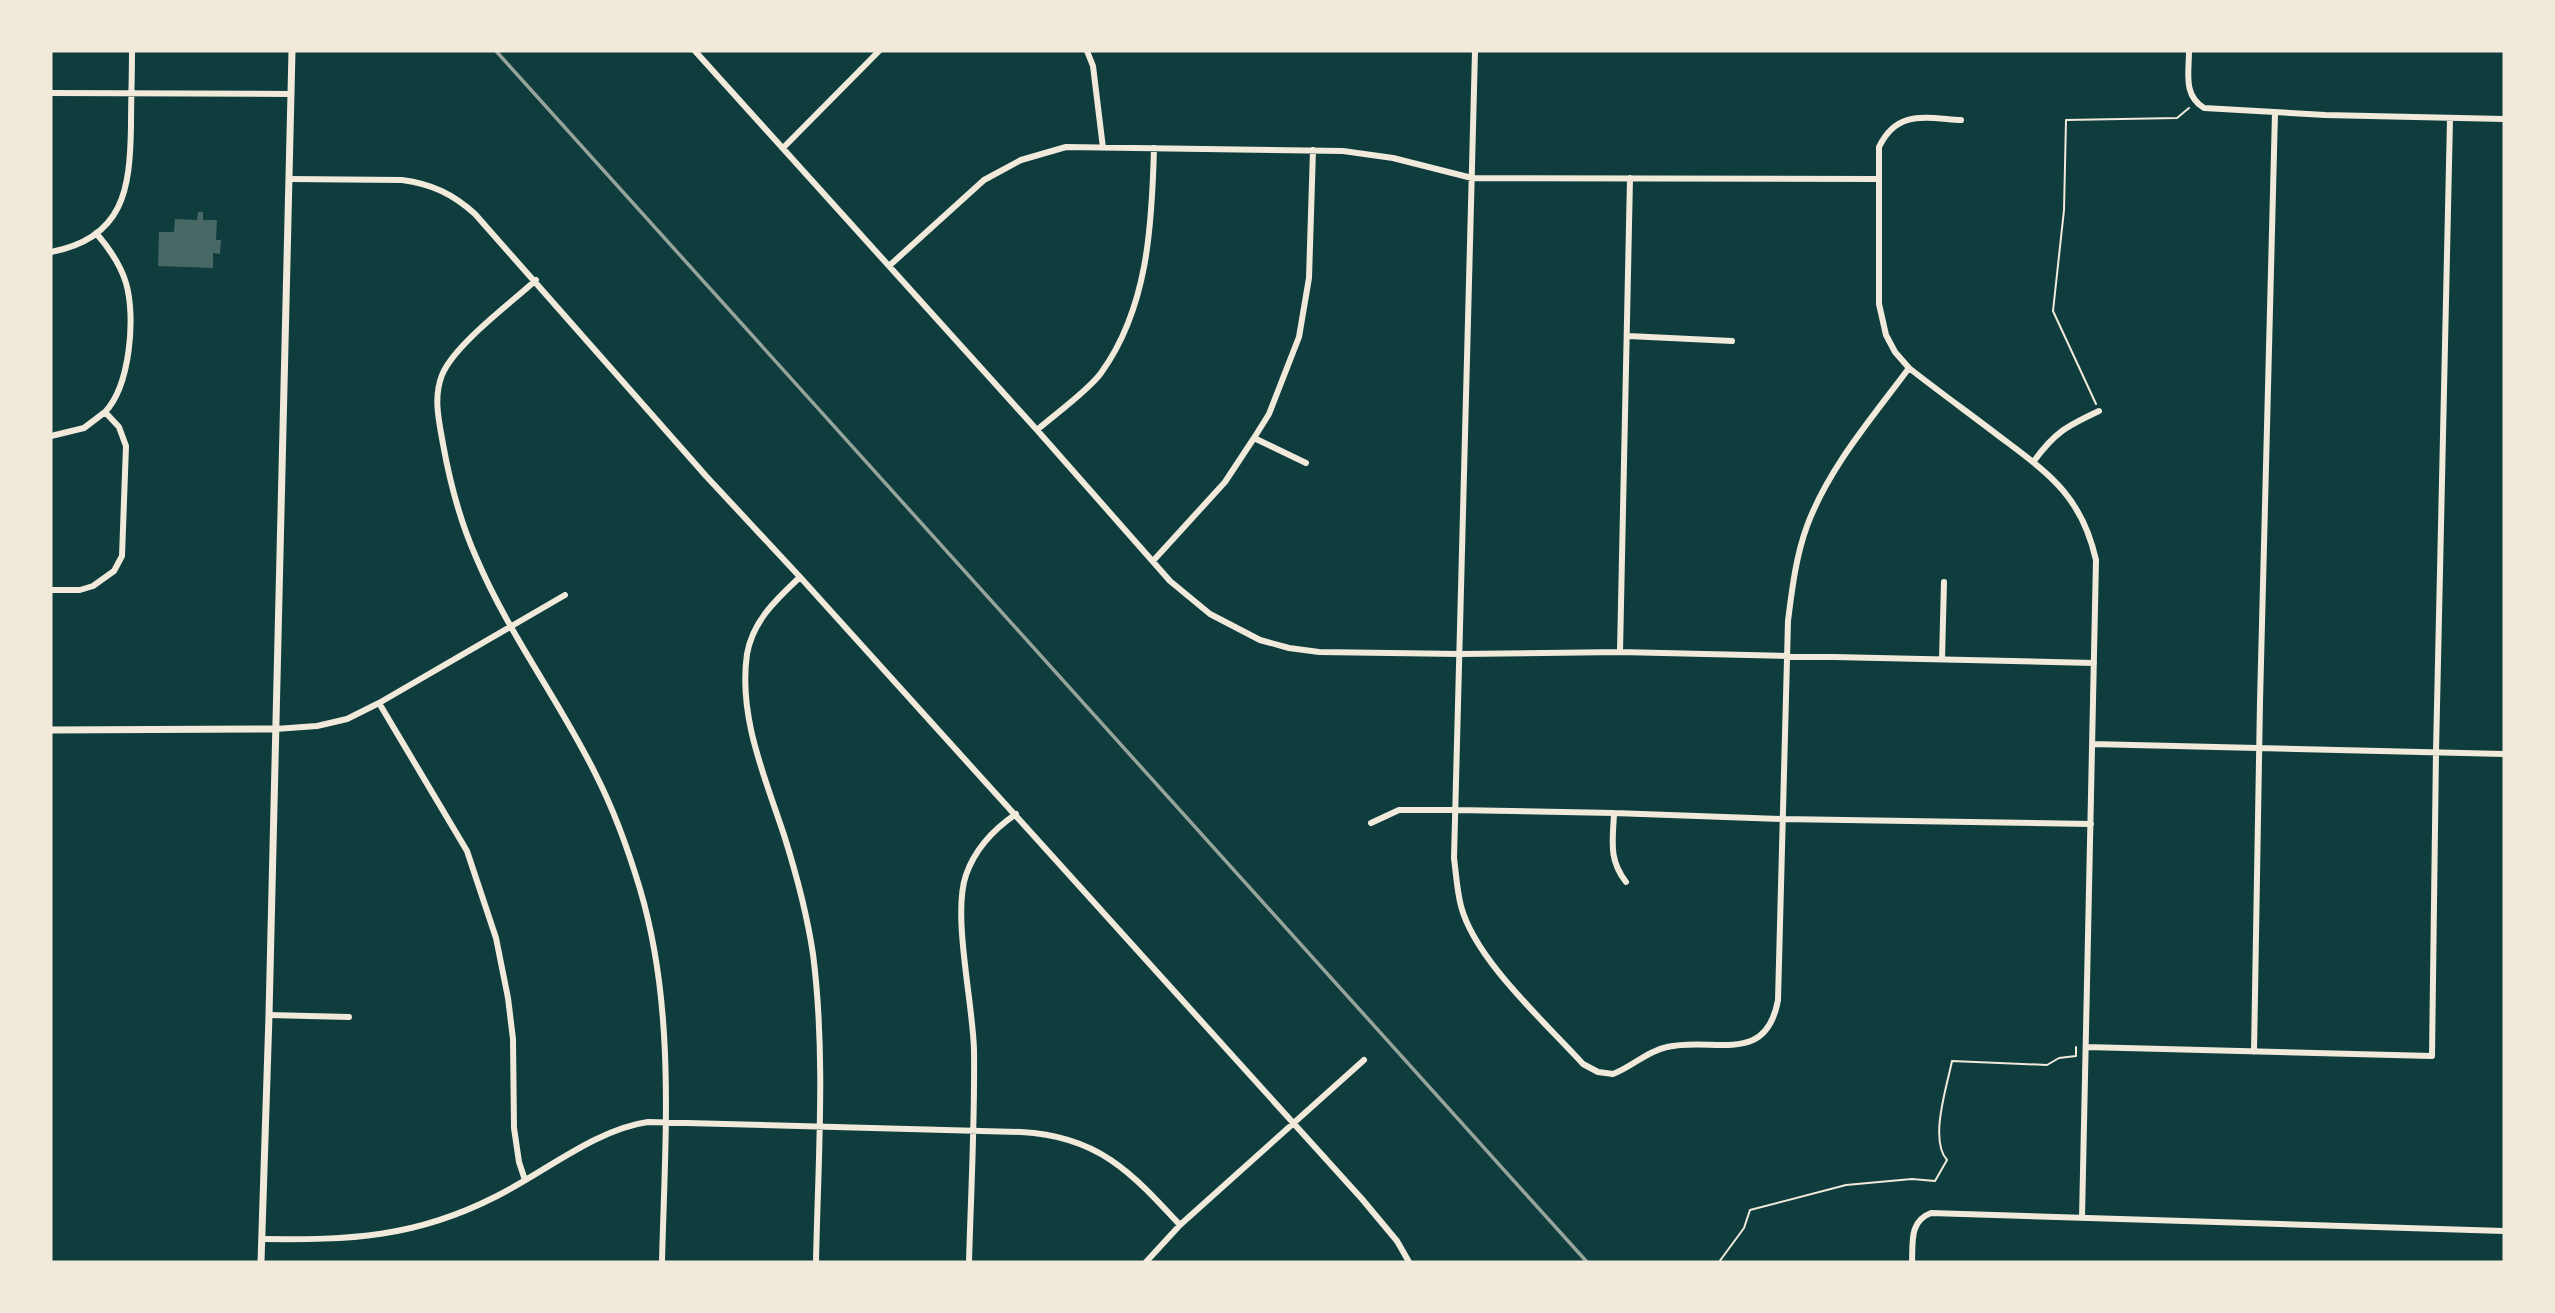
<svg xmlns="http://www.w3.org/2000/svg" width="2555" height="1313" font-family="'Varela Round',sans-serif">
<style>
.building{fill:#486865}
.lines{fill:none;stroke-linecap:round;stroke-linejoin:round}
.path{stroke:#f1e9da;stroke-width:2}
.minor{stroke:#f1e9da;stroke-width:6}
.tertiary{stroke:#f1e9da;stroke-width:7}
.rail{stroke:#97a49c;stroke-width:3.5}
</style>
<rect width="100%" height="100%" fill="#0f3d3e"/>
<path class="building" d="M198 212H203V220H217L216 240H221L220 254 213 253V268L158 266 159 232H174L175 219 197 220Z"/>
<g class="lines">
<path class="path" d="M2096 404 2053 311 2064 210 2066 120 2177 118 2189 108
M1719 1262 1744 1228 1750 1210 1846 1185 1912 1179 1935 1181 1947 1160C1929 1140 1947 1086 1952 1061L2047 1065 2059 1058 2076 1056V1047"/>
<path class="minor" d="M695 51 1037 430 1170 581 1210 614 1260 640 1289 648 1319 652 1460 654 1620 652 2094 663
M1087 51 1093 66 1103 148
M1475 51 1454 858C1456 873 1457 891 1461 906 1475 960 1546 1023 1583 1064L1598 1072 1613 1074C1632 1067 1647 1051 1667 1047 1713 1036 1766 1067 1778 1000L1788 621C1792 589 1796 556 1807 526 1829 467 1872 418 1909 368
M2189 51C2189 73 2183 95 2204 108L2325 115 2504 119
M51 93 291 94
M1961 120C1926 118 1897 109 1879 147V304L1886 335 1895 352 1909 368C1937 390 1966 411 1995 433 2046 472 2081 493 2096 560L2082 1218
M783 148 879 51
M289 179 402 180C432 184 453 194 475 214L706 476 800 577 1362 1199 1397 1241 1409 1262
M51 252C124 238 130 189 131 126 131 101 132 76 132 51
M889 266 984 180 1021 160 1066 147 1343 151 1393 158 1472 178 1878 179
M536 280C511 303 454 345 442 375 433 398 439 421 443 444 450 483 460 521 476 557 508 633 559 700 595 773 614 810 628 849 640 889 676 1010 665 1138 662 1262
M1628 336 1732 341
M1037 430C1054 415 1089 390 1101 373 1148 308 1152 225 1154 148
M51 436 84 428 105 412
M1254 438 1306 463
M2034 461C2055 432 2067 426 2099 411
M1153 561 1225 482 1254 438 1269 414 1299 337 1309 278 1313 150
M800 577C777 599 753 620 747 654 738 717 765 777 784 835 796 873 807 914 813 954 826 1056 818 1160 816 1262
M51 590H80L93 586 114 571 122 556 126 446 119 427 105 412C130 386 136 317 126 283 120 263 109 248 96 233
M1620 652 1630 178
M1942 659 1944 582
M379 703 467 851 496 938 508 998 513 1039 514 1128 519 1162 525 1180
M275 729 317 726 347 719 379 703 565 595
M2092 744 2504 754
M1614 813C1613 840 1608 859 1626 882
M1371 823 1399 810H1455L1614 813 1782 819 2091 824
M269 1015 349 1017
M2086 1047 2432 1056 2436 752 2450 119
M2254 1052 2260 702 2275 113
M262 1239C350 1240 414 1238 495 1197 542 1174 596 1129 648 1122L1021 1132C1098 1136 1131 1172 1180 1225
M969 1262C971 1191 975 1120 974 1050 973 1003 952 915 966 875 975 849 994 829 1016 814
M1146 1262 1180 1225 1364 1060
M1912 1262C1913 1243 1909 1221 1931 1213L2504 1231"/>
<path class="tertiary" d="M51 730 275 729
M261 1262 269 1015 292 51"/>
<path class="rail" d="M496 51 1587 1262"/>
</g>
<rect width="2555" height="1313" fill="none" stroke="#f1e9da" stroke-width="105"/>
</svg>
